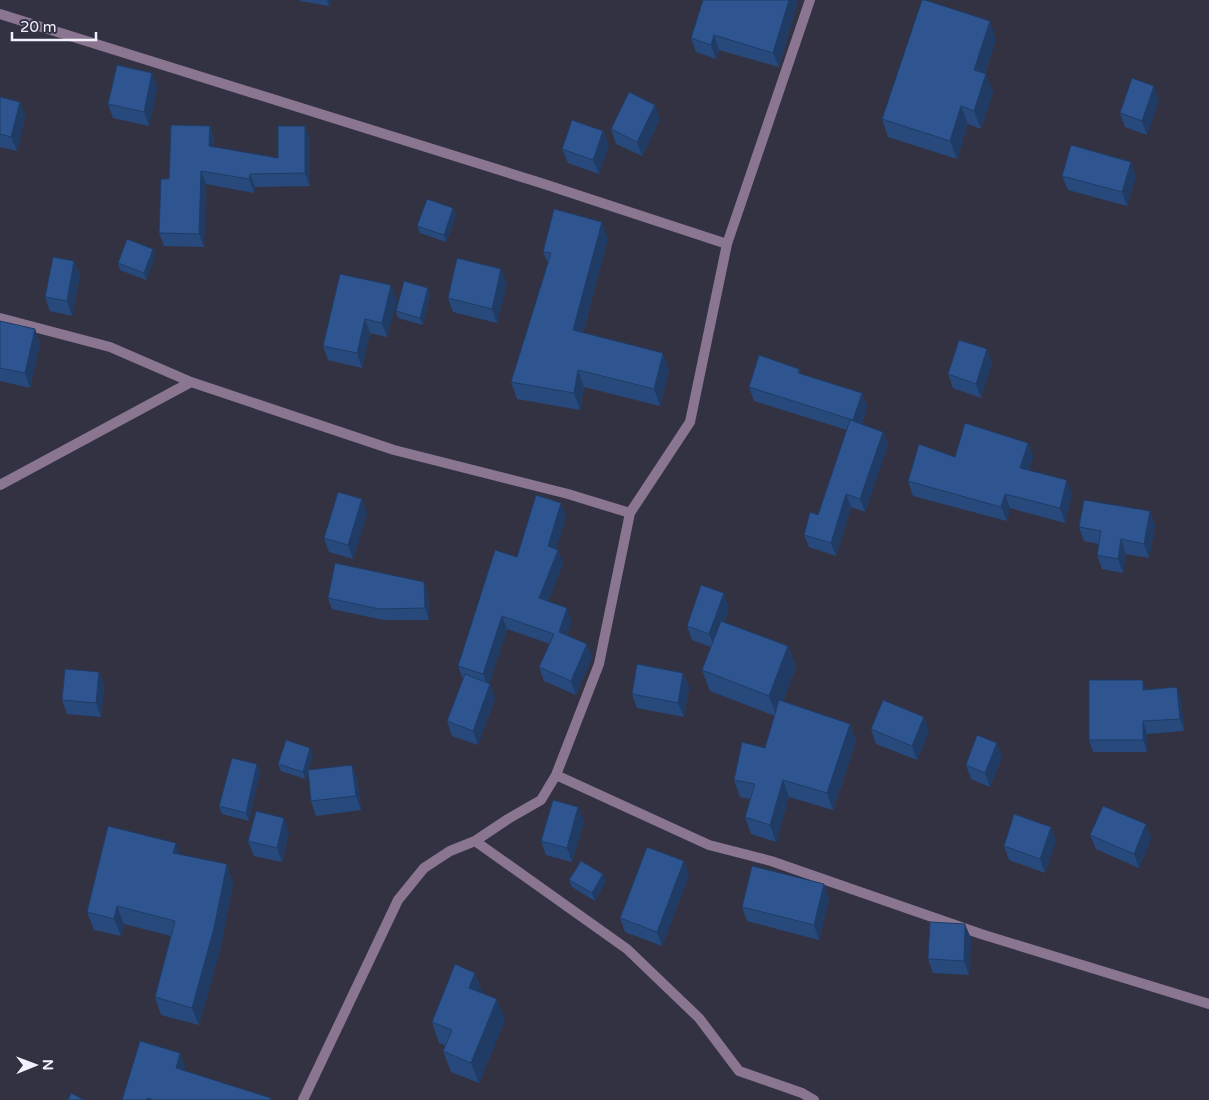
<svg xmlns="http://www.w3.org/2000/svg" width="1209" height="1100" font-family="'Varela Round',sans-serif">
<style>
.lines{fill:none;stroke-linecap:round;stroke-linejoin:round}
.minor{stroke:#8b7692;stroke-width:10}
.wall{fill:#28497c}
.shaded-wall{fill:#203c65}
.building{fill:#2e5590;stroke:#203c65}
</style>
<rect width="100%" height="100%" fill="#333243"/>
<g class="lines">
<path class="minor" d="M0 14 541 183 727 244
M0 318 110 347 191 382 394 450 568 494 630 513
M0 485 191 382
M556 775 709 845 771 861 981 934 1209 1004
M475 841 627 949 699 1018 739 1071 802 1093 814 1100
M303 1100 398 900 424 868 450 851 475 841 508 819 541 800 556 775 599 664 630 513 690 422 727 244 810 0"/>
</g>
<path class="wall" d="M300 0H331L329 6 300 1Z
M703 0H798L779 67 719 50 716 59 696 52 691 38Z
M996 39 985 74 993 92 981 129 968 124 957 159 888 137 882 119Z
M152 73 157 87 149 126 113 118 108 104Z
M0 97 20 102 25 116 17 151 0 147Z
M1159 100 1147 135 1125 127 1120 113Z
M660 119 642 156 616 144 611 129Z
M210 126 214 139V147L278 158 310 139V186L255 187 254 193 206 184 204 247 164 246 159 233 169 179Z
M603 131 609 145 599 174 568 163 562 149Z
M1062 176H1136L1127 206 1068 190Z
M453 208 456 215 446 242 420 233 417 226Z
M608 238 583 333 669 370 660 406 584 387 580 410 517 399 511 382 548 263 543 252Z
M153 249 155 256 146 280 120 270 118 263Z
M80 275 72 316 50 311 45 297Z
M507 283 497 323 453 312 448 298Z
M430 295 423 325 398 318 396 311Z
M397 300 387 337 370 333 362 368 328 360 323 346Z
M0 321 35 329 40 343 30 388 0 381Z
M987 349 992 363 981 398 953 388 948 374Z
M799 369 801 375 862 393 867 407 862 424 883 432 888 445 865 512 851 507 836 556 809 547 804 535 818 515 847 430 754 401 749 387Z
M1028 443 1033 457 1029 470 1072 494 1065 523 1010 508 1007 521 913 496 908 481 955 457Z
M362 499 367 514 353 559 329 552 324 538Z
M561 503 566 516 556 549 563 563 548 601 572 621 567 635 592 657 576 695 544 681 539 667 550 644 507 629 489 684 495 698 478 745 452 736 447 721 463 679 458 666 517 557Z
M1155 525 1149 558 1126 554 1123 573 1102 569 1097 555 1099 544 1084 541 1079 527Z
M428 593 429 620H383L332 609 328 598Z
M729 607 724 622 788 646 796 667 783 701 850 724 856 741 833 810 789 797 776 842 751 834 745 817 750 799 740 797 734 780 765 748 775 716 710 691 702 670 711 647 692 640 687 626Z
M99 672 104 686 101 717 67 714 62 700Z
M683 673 689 687 684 717 637 708 632 694Z
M1146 689 1181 700 1184 731 1147 734V752H1093L1089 740Z
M871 729 929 731 917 760 876 744Z
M997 743 1002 757 990 787 971 779 966 765Z
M313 755 308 770 352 765 357 779 361 810 316 816 311 801 308 772 305 779 281 771 278 764Z
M260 771 249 821 222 814 219 806Z
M584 821 572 862 546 855 541 841Z
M1146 824 1151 839 1139 868 1096 849 1090 835Z
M1051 827 1056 841 1045 873 1009 860 1004 846Z
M289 832 282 862 254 856 248 841Z
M180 855 233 882 221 946 199 1025 161 1015 155 997 171 936 124 924 121 936 94 930 87 912Z
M689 875 662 946 625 932 620 918Z
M569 880 606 881 595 901 572 887Z
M829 898 819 940 747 921 742 907Z
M971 938 969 975 933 973 928 959Z
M483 993 505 1020 479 1083 451 1072 443 1051 445 1045 439 1043 432 1022Z"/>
<path class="shaded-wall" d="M327 0H331L329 6Z
M789 0H798L779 67 773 53Z
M990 21 996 39 980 88 974 70Z
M714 35 719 50 716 59 711 45Z
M152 73 157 87 149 126 144 112Z
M986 74 993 92 981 129 974 111Z
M1154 86 1159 100 1147 135 1142 121Z
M20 102 25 116 17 151 11 137Z
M655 105 660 119 642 156 637 142Z
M961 106 968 124 957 159 950 141Z
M210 126 214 139V159L209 146Z
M305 126 310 139V186L305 173Z
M603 131 609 145 599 174 593 160Z
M1131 162 1136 176 1127 206 1122 192Z
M201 171 206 184 204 247 199 234Z
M250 174 255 187 254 193 249 179Z
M453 208 456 215 446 242 444 235Z
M602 222 608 238 579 347 573 330Z
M153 249 155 256 146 280 144 273Z
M74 261 80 275 72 316 67 301Z
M501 269 507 283 497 323 492 309Z
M391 285 397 300 387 337 382 323Z
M428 288 430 295 423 325 420 318Z
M365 319 370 333 362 368 357 353Z
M35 329 40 343 30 388 25 373Z
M987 349 992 363 981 398 976 384Z
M663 353 669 370 660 406 654 389Z
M578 370 584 387 580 410 574 393Z
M862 393 867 407 859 434 853 420Z
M883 432 888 445 865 512 860 499Z
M1028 443 1033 457 1026 482 1020 468Z
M1067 480 1072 494 1065 523 1060 508Z
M846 494 851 507 836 556 831 543Z
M1005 494 1010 508 1007 521 1001 507Z
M362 499 367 514 353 559 348 545Z
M561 503 566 516 553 559 548 546Z
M1150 511 1155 525 1149 558 1144 544Z
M1121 539 1126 554 1123 573 1118 559Z
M558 550 563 563 544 612 539 598Z
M424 582 428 593 429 620 425 608Z
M724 593 729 607 715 648 709 634Z
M567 608 572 621 564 645 559 632Z
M502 616 507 629 488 687 483 674Z
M587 644 592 657 576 695 571 681Z
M788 646 796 667 777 717 769 696Z
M99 672 104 686 101 717 96 703Z
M683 673 689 687 684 717 678 703Z
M1143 680 1147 693 1143 690Z
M490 684 495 698 478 745 473 731Z
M1177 687 1181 700 1184 731 1180 719Z
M924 717 929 731 917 760 912 746Z
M1143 721 1147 734V752L1143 740Z
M850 724 856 741 833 810 827 793Z
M997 743 1002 757 990 787 985 773Z
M310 748 313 755 305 779 303 772Z
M257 764 260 771 249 821 246 813Z
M352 765 357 779 361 810 356 796Z
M783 780 789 797 776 842 770 825Z
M578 807 584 821 572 862 567 848Z
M284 818 289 832 282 862 277 848Z
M1146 824 1151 839 1139 868 1134 854Z
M1051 827 1056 841 1045 873 1040 859Z
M176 843 182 861 173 853Z
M684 861 689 875 662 946 657 932Z
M227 864 233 882 221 946 199 1025 192 1008Z
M603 874 606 881 595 901 592 893Z
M824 884 829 898 819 940 814 925Z
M117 906 124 924 121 936 114 919Z
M965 924 971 938 969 975 964 961Z
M475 973 483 993 469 988Z
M497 999 505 1020 479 1083 471 1063Z
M180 1053 185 1067 180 1082 176 1068Z"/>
<path class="building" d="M703 0H789L773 53 714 35 711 45 691 38Z
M922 0H925L990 21 974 70 986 74 974 111 961 106 950 141 882 119Z
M117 65 152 73 144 112 108 104Z
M1132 78 1154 86 1142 121 1120 113Z
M629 92 655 105 637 142 611 129Z
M0 97 20 102 11 137 0 134Z
M572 120 603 131 593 160 562 149Z
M171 125 210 126 209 146 278 158V126H305V173L250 174 249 179 201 171 199 234 159 233 161 179H169Z
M1071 145 1131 162 1122 192 1062 176Z
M427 199 453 208 444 235 417 226Z
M554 209 602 222 573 330 663 353 654 389 578 370 574 393 511 382 551 253 543 252Z
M127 239 153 249 144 273 118 263Z
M53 257 74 261 67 301 45 297Z
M457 258 501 269 492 309 448 298Z
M340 274 391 285 382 323 365 319 357 353 323 346Z
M404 281 428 288 420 318 396 311Z
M0 321 35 329 25 373 0 368Z
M959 340 987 349 976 384 948 374Z
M759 355 799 369 798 373 862 393 853 420 749 387Z
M850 420 883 432 860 499 846 494 831 543 804 535 810 512 818 515Z
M965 423 1028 443 1020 468 1067 480 1060 508 1005 494 1001 507 908 481 919 444 955 457Z
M338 492 362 499 348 545 324 538Z
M536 495 561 503 548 546 558 550 539 598 567 608 559 632 587 644 571 681 539 667 554 634 502 616 483 674 458 666 495 550 517 557Z
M1084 500 1150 511 1144 544 1121 539 1118 559 1097 555 1101 531 1079 527Z
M335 563 424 582 425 608 379 609 328 598Z
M701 585 724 593 709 634 687 626Z
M721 621 788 646 769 696 702 670Z
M637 664 683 673 678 703 632 694Z
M65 669 99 672 96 703 62 700Z
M465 674 490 684 473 731 447 721Z
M1089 680H1143V690L1177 687 1180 719 1143 721V740H1089Z
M779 700 850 724 827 793 783 780 770 825 745 817 755 784 734 780 742 742 765 748Z
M883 700 924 717 912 746 871 729Z
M977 735 997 743 985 773 966 765Z
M286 740 310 748 303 772 278 764Z
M232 758 257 764 246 813 219 806Z
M352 765 356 796 311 801 308 770Z
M553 800 578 807 567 848 541 841Z
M1103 806 1146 824 1134 854 1090 835Z
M256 811 284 818 277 848 248 841Z
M1014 814 1051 827 1040 859 1004 846Z
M108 826 176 843 173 853 227 864 214 928 192 1008 155 997 175 921 117 906 114 919 87 912Z
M647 847 684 861 657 932 620 918Z
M581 861 603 874 592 893 569 880Z
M752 866 824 884 814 925 742 907Z
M930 922 965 924 964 961 928 959Z
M455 964 475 973 469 988 497 999 471 1063 443 1051 452 1030 432 1022Z
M140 1041 180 1053 176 1068 271 1098 270 1100H154L147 1098V1100H122Z
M71 1093 84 1100H68Z"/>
<g transform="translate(35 1065) rotate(89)" stroke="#333243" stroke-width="4" paint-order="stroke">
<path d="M0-4L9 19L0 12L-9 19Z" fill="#f2f2fd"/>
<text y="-8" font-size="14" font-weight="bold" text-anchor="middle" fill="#f2f2fd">N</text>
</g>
<path d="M12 32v8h84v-8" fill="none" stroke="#f2f2fd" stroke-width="2.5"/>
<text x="20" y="32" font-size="15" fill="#f2f2fd" stroke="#333243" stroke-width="4" paint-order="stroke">20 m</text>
</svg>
